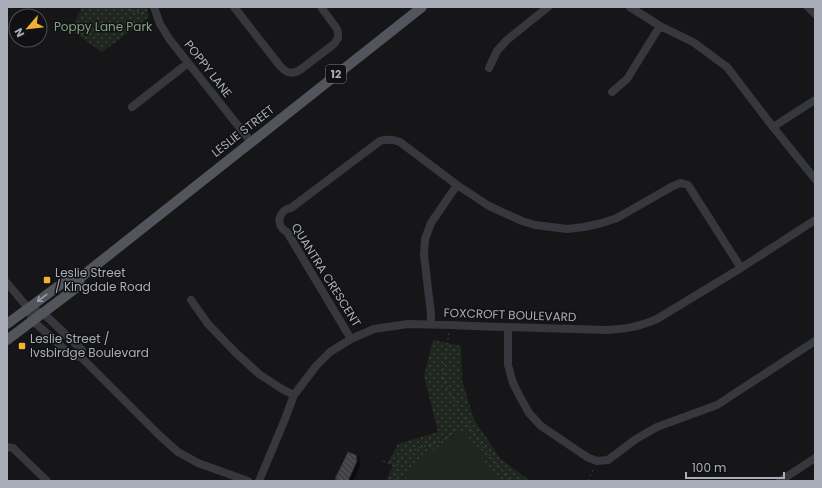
<svg xmlns="http://www.w3.org/2000/svg" width="822" height="488" font-family="Poppins,sans-serif">
<style>
.green{fill:url(#green-dots)}
.pitch{fill:#1e261f}
.building{fill:url(#building-back-hatch);stroke:#303034;filter:url(#shadow)}
.lines{fill:none;stroke-linecap:round;stroke-linejoin:round}
.path{stroke:#3d3f44;stroke-width:1;stroke-dasharray:2 3;stroke-linecap:butt}
.minor{stroke:#37383d;stroke-width:8}
.major{stroke:#53555c;stroke-width:10}
.oneway{stroke:#979ba6}
.poi-dot{fill:#f2b134;stroke:#111113;stroke-width:1.5}
.labels{text-anchor:middle;stroke-width:3;stroke-linejoin:round;paint-order:stroke}
.shield{fill:#111113;stroke:#7b7e86;stroke-width:1}
.shield-label{font-size:11px;font-weight:bold;fill:#a8adb8}
.park-label{font-size:12px;fill:#7fa381;stroke:#111113}
.street-label{font-size:12px;fill:#a8adb8;stroke:#111113}
.poi-label{font-size:12px;fill:#a8adb8;stroke:#111113;text-anchor:start}
</style>
<defs>
<pattern id="green-dots" width="8" height="8" patternUnits="userSpaceOnUse"><rect width="8" height="8" fill="#1e261f"/><path d="M2 2h.1M6 6h.1" fill="none" stroke="#3c433d" stroke-width="1.8" stroke-linecap="round"/></pattern>
<pattern id="building-back-hatch" width="6" height="6" patternUnits="userSpaceOnUse"><rect width="6" height="6" fill="#404145"/><path d="M-1 5l2 2M0 0l6 6M5-1l2 2" fill="none" stroke="#595a5e"/></pattern>
<filter id="shadow"><feDropShadow dx="3" dy="3" stdDeviation="1" flood-color="#0009"/></filter>
</defs>
<rect width="100%" height="100%" fill="#161618"/>
<path class="green" d="M82 7H147L149 17 102 52 71 30Z
M433 340 461 346 462 381 474 419 500 458 530 481H386L393 465 388 462 398 444 438 432 424 376Z"/>
<path class="pitch" d="M459 431 465 432 498 481H408L403 474Z"/>
<path class="building" d="M348 452 356 455 357 461 348 481H339L335 479Z"/>
<g class="lines">
<path class="path" d="M123 7C131 11 138 14 147 12
M449 333 443 371 444 381 447 388 465 420 477 439 510 481
M383 461 396 467
M397 481C396 476 395 470 397 465 402 449 431 446 445 439L449 436 465 420
M588 481 594 467"/>
<path class="minor" d="M154 7 160 24 170 40 251 142
M234 7 280 66C286 73 292 75 300 70L334 44 338 38V33L337 29 321 7
M630 7 660 26 693 42 727 67 773 127 815 179
M808 7 815 14
M489 68 497 51 507 40 548 7
M612 92 627 79 660 26
M132 107 188 63
M773 127 815 100
M7 283 28 308 43 313 82 350 81 357
M191 300 208 324 236 353 259 374 282 389 294 395
M28 308 33 321 42 329 72 356 81 357 159 435 178 452 198 463 248 481
M431 324V314L424 255 425 239 431 223 457 185
M508 328V365L513 383 520 397 529 413 541 426 584 455 589 458 597 461 608 460 636 439 657 427 717 405 815 341
M351 339 287 232C275 226 278 210 291 208L380 141C387 139 392 139 400 142L457 185 489 206 522 221 535 225 567 229 584 227 602 223 617 218 673 186 681 183 688 185 741 268
M7 447 13 448 47 481
M259 481 285 419 294 395 316 366 330 352 351 339 374 329 408 324 451 325 472 326 606 330C626 329 638 327 657 319L741 268 815 220
M780 481 815 458"/>
<path class="major" d="M7 324 68 279 81 277
M7 340 76 288 81 277 422 7"/>
</g>
<defs><path id="oneway-shaft" d="M-6 0H5M1.5-3L5.5 0L1.5 3" fill="none" stroke-width="1.6" stroke-linecap="round" stroke-linejoin="round"/></defs>
<use class="oneway" href="#oneway-shaft" transform="translate(42 298) rotate(143)"/>
<g class="poi-dot">
<rect x="43" y="276" width="8" height="8" rx="2"/>
<rect x="18" y="342" width="8" height="8" rx="2"/>
</g>
<g class="labels">
<rect class="shield" x="326" y="65" width="20" height="18" rx="3"/>
<g class="shield-label">
<text x="336" y="78">12</text>
</g>
<g class="park-label">
<text x="103" y="31">Poppy Lane Park</text>
</g>
<g class="street-label">
<text transform="translate(208 69) rotate(52)" y="4">POPPY LANE</text>
<text transform="translate(243 131) rotate(-38)" y="4">LESLIE STREET</text>
<text transform="translate(326 275) rotate(58)" y="4">QUANTRA CRESCENT</text>
<text transform="translate(510 315) rotate(2)" y="4">FOXCROFT BOULEVARD</text>
</g>
<g class="poi-label">
<text x="55" y="277">Leslie Street<tspan x="55" dy="14">/ Kingdale Road</tspan></text>
<text x="30" y="343">Leslie Street /<tspan x="30" dy="14">Ivsbirdge Boulevard</tspan></text>
</g>
</g>
<rect width="822" height="488" fill="none" stroke="#a8adb8" stroke-width="16"/>
<g transform="translate(28 28) rotate(242)"><circle r="19" fill="#111113" stroke="#4d4f55"/>
<path d="M0-3L7 15L0 10L-7 15Z" fill="#f2b134"/>
<text y="-6" font-size="11" font-weight="bold" text-anchor="middle" fill="#a8adb8">N</text>
</g>
<path d="M686 472v6h98v-6" fill="none" stroke="#a8adb8" stroke-width="2"/>
<text x="692" y="472" font-size="12" fill="#a8adb8" stroke="#111113" stroke-width="3" paint-order="stroke">100 m</text>
</svg>
